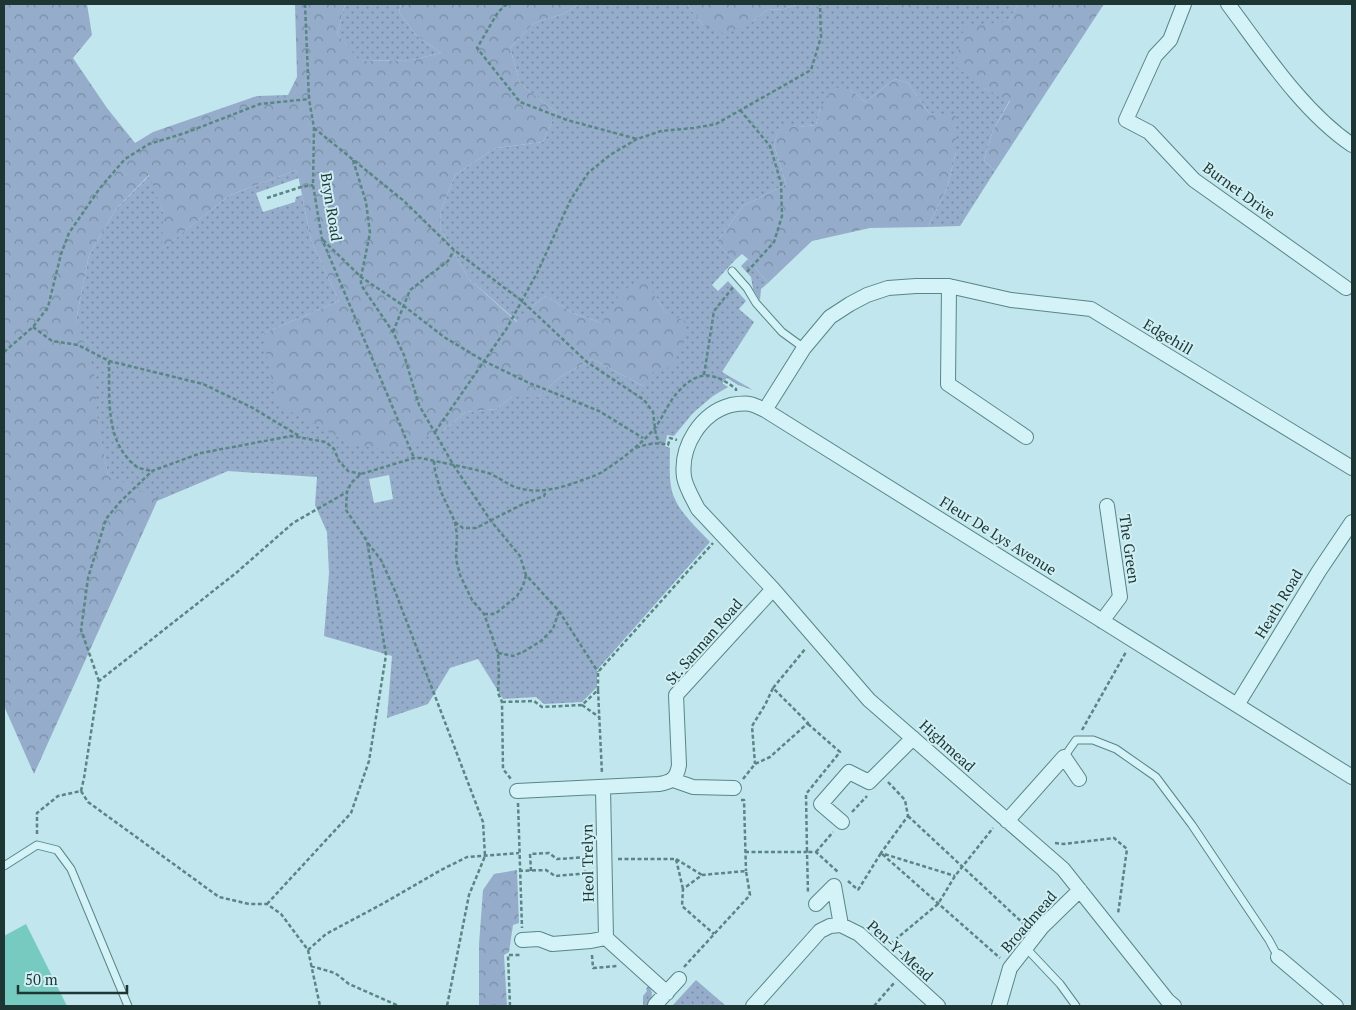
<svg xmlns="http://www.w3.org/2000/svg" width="1356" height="1010" font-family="'PT Serif',serif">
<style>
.grass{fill:url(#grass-dots);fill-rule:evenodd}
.forest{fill:url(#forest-crowns)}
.building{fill:#77cabf}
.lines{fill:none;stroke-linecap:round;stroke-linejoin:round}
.lane-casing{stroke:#598684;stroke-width:9}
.street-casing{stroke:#598684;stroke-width:16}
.path{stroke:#598684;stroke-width:2.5;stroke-dasharray:4 2.5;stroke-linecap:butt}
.lane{stroke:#d3f3f8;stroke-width:7}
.street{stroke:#d3f3f8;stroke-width:14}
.labels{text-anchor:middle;stroke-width:4;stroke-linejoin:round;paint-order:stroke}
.street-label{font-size:15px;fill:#1d3634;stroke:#d0eff4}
</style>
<defs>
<pattern id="grass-dots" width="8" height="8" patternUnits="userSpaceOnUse" patternTransform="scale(1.25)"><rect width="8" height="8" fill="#95adca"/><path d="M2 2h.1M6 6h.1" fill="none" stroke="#798ea5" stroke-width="1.8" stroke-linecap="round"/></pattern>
<pattern id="forest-crowns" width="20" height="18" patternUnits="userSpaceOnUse" patternTransform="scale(1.25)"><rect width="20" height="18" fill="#95adca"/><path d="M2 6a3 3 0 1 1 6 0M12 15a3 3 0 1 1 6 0" fill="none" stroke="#798ea5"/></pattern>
</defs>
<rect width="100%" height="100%" fill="#c1e6ed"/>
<path class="grass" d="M345 4H401L399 12 416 35 441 53 412 60 359 61 337 34Z
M580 4H687L703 25 752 22 767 10 785 9 798 4H885L887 7 916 4H1018L1009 21 984 88 1010 100 993 130 984 160 995 171 960 226 928 227 947 188 956 152V117L929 113 908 83 895 79 865 102 851 90 820 109 816 125 798 127 780 125 774 145 786 184 743 206 716 243 735 260 712 285 718 291 728 281 746 301 739 309 754 322 722 372 753 390 738 385 727 378 722 383 728 387 713 396 693 413 674 436 667 435 665 446 670 448C670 463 668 486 675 499 681 514 699 530 710 542L597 670V687L582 702 544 704 536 697 503 699 478 659 450 668 428 704 387 718 392 656 324 636 329 573 327 532 315 505 317 477 228 471 157 501 108 475 76 320 89 255 116 209 150 175 163 212V248L230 195 297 170 299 178 256 193 263 212 295 202 296 197 302 195 311 240 339 301 262 334 444 430 466 412 496 409 512 397H538L560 377 592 359 643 386 666 313 655 296 602 323 573 313 546 296 535 304 518 322 469 279 440 228 441 210 455 175 495 148 543 142 556 112 520 84 510 48 534 23 563 14ZM389 475 393 499 374 503 369 479Z
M748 259 768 283 761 289 760 300 753 289 751 277 741 266Z
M696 980 726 1006H672Z
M649 985C653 993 653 997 648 1004L650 1006H643V996L647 991 646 989Z"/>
<path class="forest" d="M4 4H87L92 35 73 58 107 108 135 143 153 132 257 96 288 95 297 77 295 4H345L337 34 360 61 412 60 441 53 416 35 399 12 401 4H580L563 14 534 23 510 48 520 84 556 112 543 142 495 148 455 175 441 210 440 228 469 279 517 322 535 304 546 296 573 313 602 323 621 292 645 277 655 296 666 313 685 321 684 341 672 367 655 370 643 386 592 359 560 377 538 397H512L496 409 466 412 444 430 394 451 350 444 277 404 262 334 339 301 311 240 297 170 230 195 162 249 163 212 149 175 116 209 89 255 76 320 94 372 98 424 108 475 158 499 34 774 4 706Z
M687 4H798L785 9 767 10 752 22 725 34 703 25Z
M885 4H916L906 12 887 7Z
M1018 4H1104L995 171 984 160 993 130 1010 101 984 88 955 66 964 27 1009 21Z
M895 79 908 83 929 113 956 116V152L947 188 928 227 870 228 812 241 768 283 748 259 742 254 735 260 716 243 743 206 786 184 774 145 780 124 798 127 816 125 820 109 833 87 851 90 865 102Z
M517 870 519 923 513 925 509 952 504 955 507 1006H479V944L483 890 494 874Z"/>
<path class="building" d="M26 924 67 1006H4V936Z"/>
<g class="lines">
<g class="lane-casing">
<path id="lane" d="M732 271 747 288 756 303 782 332 804 348
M1064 757 1076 740H1093L1116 749 1156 777 1192 825 1269 940 1278 957
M4 866 37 845 57 850 71 869 128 1006
M1026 948 1060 984 1076 1006"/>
</g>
<g class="street-casing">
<path id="street" d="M1184 4 1170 40 1155 56 1126 120 1149 132 1194 180 1346 288
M1228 4C1264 52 1302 111 1352 145
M949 286 948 384 1026 437
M765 410 804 348 830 317 850 304 867 295 888 288 916 286H949L1011 300 1091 309 1352 468
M1102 621 1120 597 1107 506
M1237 705 1319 571 1352 522
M673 780 693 787 734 788
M603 788 606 938 667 993
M517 791 659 784C672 782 677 778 679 765L676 695 773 589
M1007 821 1064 757 1079 779
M842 822 821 804 849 772 869 782 913 738
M816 904 834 886 841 925
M522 940 539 939 552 944 591 941 606 938
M1278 957 1336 1006
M655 1005 679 979
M753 1006 820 931 830 926 841 925 859 934 938 1006
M999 1006 1010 968 1042 927 1080 890
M1174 1006 1168 1001 1063 869 869 700 773 589 698 509C693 499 686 488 684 477 680 446 701 413 731 405 737 404 745 403 750 404 755 405 760 408 765 410L1352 777"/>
</g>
<path class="path" d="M305 4 309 99 314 128 313 185 322 239 414 458
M507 4 498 12 477 48 520 102 567 120 637 139
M740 110 770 146 781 183 782 216 774 242 746 273
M314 128 404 201 454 250 522 301 587 362 644 400 653 412 656 436 660 443
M353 160 366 202 370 233 361 277V285L393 332 404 355 419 405 454 466 491 521 520 556 526 575 559 611 598 672
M267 198 301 187 313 185
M323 240 361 277 404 306 444 337 484 361 527 382 599 411 643 438
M33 327 52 341 78 345 109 361 203 384 251 407 301 437
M393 332 410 290 448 261 454 250
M4 352 33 327 48 307 61 254 69 233 100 188 125 159 149 144 185 133 260 104 309 99
M109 361C110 398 104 442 137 467 141 469 147 470 152 471
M704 375 714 311 734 286
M435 432 507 328 537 273 571 199 588 173 610 155 637 139 661 131 694 128 716 124 811 70 821 37 820 4
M636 448C647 444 656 442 668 445L670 438 677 440
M434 461 435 471 441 492 455 522 457 535 456 559 460 575 472 600 484 614 498 653 499 674 498 693 502 702 503 769 511 779
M455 522 463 528H476L521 505 544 496 546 491
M368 543 381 560 395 591 483 822 485 856 469 895 447 1006
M484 614H495L517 596 523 586 526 575
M498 653 513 656 523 652 541 641 553 629 559 611
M99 681 81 630 88 578 106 519 120 502 152 471 201 453 291 436 326 442 334 449 339 461 348 471 361 474
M773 688 806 648
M598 690 602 774
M502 702 534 701 542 707 582 705 598 690V672L713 543
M582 705 599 717
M808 724 840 752 806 794 807 852H816L838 872
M1082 730 1126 652
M743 779 755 764 770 757 808 723 773 688 765 705 752 726 755 764
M888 782 905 800 908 816 881 853 955 876
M81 791 84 778 99 681 236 573 293 523 347 492
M741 800H744L746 871
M518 803 522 928
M852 812 867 796
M908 816 1026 926
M37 834V813L58 796 81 791 88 802 219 897 249 904H267L281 914 308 950 320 1006
M1055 843 1064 844 1114 838 1127 849 1118 914
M745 852H807L808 893
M816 852 833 832
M585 857V873
M618 859H676L683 889
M676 859 702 875
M519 871 546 870 555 876 591 873
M531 871 530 854 549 853 557 859 590 857
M848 881 858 890
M858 890 881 853 1000 958
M267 904 351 813 369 761 386 655 367 541 346 510 347 492 351 483 361 474 414 458H421C443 463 466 467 488 473 497 476 505 483 515 487 538 495 562 488 585 479 591 477 597 475 602 472 621 460 640 445 655 428 663 417 668 403 677 393 697 370 713 371 736 389V391
M890 944 938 904 955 876 993 828
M308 950 326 934 384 903 441 870 467 857 519 853
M592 955 593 968 617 966
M311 966 335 973 349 984 399 1006
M684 967 750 895 746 871 702 875 683 889 682 906 714 934
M510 1006 508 955H521
M874 1006 894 983"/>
<use href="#lane" class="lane"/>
<use href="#street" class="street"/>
</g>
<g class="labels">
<g class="street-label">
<text transform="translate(1239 191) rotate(36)" y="5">Burnet Drive</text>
<text transform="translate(331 207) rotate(81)" y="5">Bryn Road</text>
<text transform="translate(1168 337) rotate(31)" y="5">Edgehill</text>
<text transform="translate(998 536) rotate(32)" y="5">Fleur De Lys Avenue</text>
<text transform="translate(1129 549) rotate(82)" y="5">The Green</text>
<text transform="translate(1279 604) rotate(-59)" y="5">Heath Road</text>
<text transform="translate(704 642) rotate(-49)" y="5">St. Sannan Road</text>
<text transform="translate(947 746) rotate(42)" y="5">Highmead</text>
<text transform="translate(588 863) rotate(-91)" y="5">Heol Trelyn</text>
<text transform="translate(1029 922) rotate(-49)" y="5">Broadmead</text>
<text transform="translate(900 951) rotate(42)" y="5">Pen-Y-Mead</text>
</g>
</g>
<rect width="1356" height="1010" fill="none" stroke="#1d3634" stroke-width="10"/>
<path d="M18 985v8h109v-8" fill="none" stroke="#1d3634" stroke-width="2.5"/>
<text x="25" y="985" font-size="15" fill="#1d3634" stroke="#d0eff4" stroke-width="4" paint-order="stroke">50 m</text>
</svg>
